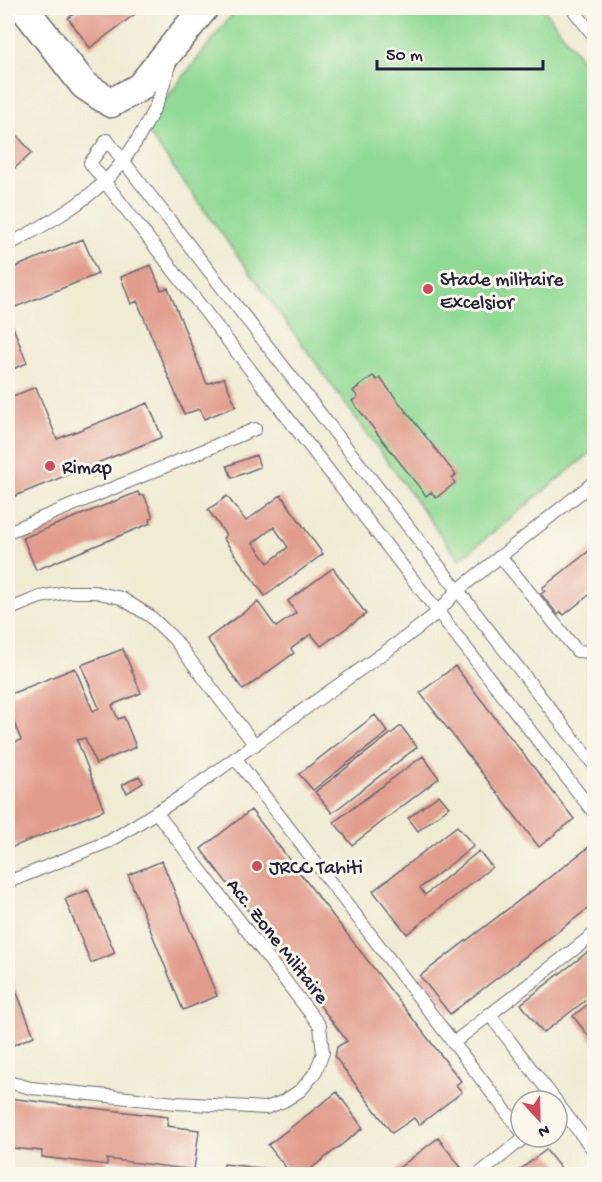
<svg xmlns="http://www.w3.org/2000/svg" width="602" height="1182" font-family="'Gochi Hand',sans-serif">
<style>
.green{fill:#91da95;stroke:#5a7e68;stroke-width:1.5}
.building{fill:#e19c8d;fill-rule:evenodd}
.lines{fill:none;stroke-linecap:round;stroke-linejoin:round}
.service-casing{stroke:#6a6870;stroke-width:14}
.tertiary-casing{stroke:#6a6870;stroke-width:31}
.service{stroke:#fff;stroke-width:12}
.tertiary{stroke:#fff;stroke-width:28}
.poi-dot{fill:#d1495b;stroke:#fbf7ec;stroke-width:2}
.labels{text-anchor:middle;stroke-width:6;stroke-linejoin:round;paint-order:stroke}
.poi-label{font-size:20px;fill:#22223b;stroke:#fbf7ec;text-anchor:start}
.street-label{font-size:20px;fill:#22223b;stroke:#fbf7ec}
</style>
<rect width="100%" height="100%" fill="#fbf7ec"/>
<filter id="ink" filterUnits="userSpaceOnUse"><feTurbulence type="fractalNoise" baseFrequency=".0167" numOctaves="2"/><feDisplacementMap in="SourceGraphic" scale="12" xChannelSelector="R" yChannelSelector="G"/><feConvolveMatrix kernelMatrix="1 2 1 2 8 2 1 2 1" color-interpolation-filters="sRGB"/></filter>
<filter id="wash" filterUnits="userSpaceOnUse"><feTurbulence type="fractalNoise" baseFrequency=".008" numOctaves="4" result="noise"/><feDisplacementMap in="SourceGraphic" scale="24" xChannelSelector="R" yChannelSelector="G"/><feGaussianBlur stdDeviation="1.35" result="paint"/><feColorMatrix in="noise" values="0 0 0 0 0 0 0 0 0 0 0 0 0 0 0 0 0 1.4 0 .05"/><feComposite in="paint" operator="in"/></filter>
<g filter="url(#wash)">
<rect width="100%" height="100%" fill="#f0ebd3"/>
<path class="green" d="M237 8H543L594 76V450L459 560 144 127Z"/>
<g id="blocks">
<path class="building" d="M82 8H143L90 48 68 18Z
M15 133 32 153 8 174V139Z
M83 239 98 274 8 310V270Z
M151 265 161 290 168 288 207 384 224 378 236 406 204 419 200 409 184 414 137 301 131 304 121 277Z
M8 314 27 363 8 371Z
M373 376 377 380 380 378 456 475 452 478 455 483 436 498 431 492 426 496 352 401 358 397 353 391Z
M36 387 57 439 148 403 162 437 10 498 8 492V398Z
M256 455 260 467 232 478 227 466Z
M138 492 140 496 144 495 153 517 150 519 151 523 36 570 23 538Z
M281 495 323 554 265 596 223 538 226 535 208 510 227 496 246 521ZM274 527 288 547 268 563 253 543Z
M594 547V591L564 615 561 612 558 615 541 594 545 591 542 588Z
M333 568 366 614 321 646 311 634 291 649 294 653 243 690 207 639 258 602 276 627 296 613 288 601Z
M123 649 141 693 112 705 118 719 124 717 136 747 96 764 85 738 77 740 104 810 8 849V731L13 743 21 740 8 707V695L75 668 93 711 99 708 81 665Z
M455 666 574 819 539 847 420 693Z
M375 715 388 732 313 790 299 774Z
M401 726 417 747 332 813 315 792Z
M423 756 439 778 352 845 334 822Z
M139 776 143 783 127 793 122 785Z
M439 795 449 807 418 831 408 818Z
M251 810 461 1081 456 1085 462 1092 419 1125 414 1118 392 1133 335 1057 337 1047 347 1041 201 849Z
M457 826 474 846 420 888 425 895 479 851 492 867 407 934 373 891Z
M593 844 594 846V904L450 1014 420 976Z
M162 861 217 996 183 1010 128 875Z
M88 890 115 953 91 963 65 899Z
M594 947V994L543 1033 521 1004Z
M8 970 34 1036 11 1046 8 1036Z
M594 999V1043L573 1016Z
M337 1092 363 1128 304 1174H291L268 1145Z
M8 1098 168 1117 167 1126 199 1130 194 1170 107 1159V1165L42 1157V1151L11 1148 10 1154 8 1153Z
M438 1138 463 1170 456 1174H391Z
M546 1150 565 1174H514Z
M224 1164 279 1170 278 1174H223Z"/>
</g>
</g>
<g filter="url(#ink)">
<use href="#blocks" fill-opacity="0" stroke="#6a6870" stroke-width="1.5"/>
<g class="lines">
<g class="service-casing">
<path id="service" d="M572 8 594 36
M8 245C41 227 77 208 104 182 125 162 142 134 154 109 161 96 165 80 169 65
M8 532 255 429
M500 556 577 651 594 652
M8 610 40 597 68 592H95L121 598 150 616 174 639 255 745
M236 759 521 1131
M594 765 107 140 90 163 594 813
M8 882 110 841 179 798 406 637 437 613 458 590 594 482
M489 1014 556 1101
M453 1043 594 934
M8 1082 31 1088 176 1103 266 1108 284 1101 301 1090 315 1073 323 1053 320 1026 156 812
M557 1103 594 1151
M479 1174 525 1137"/>
</g>
<g class="tertiary-casing">
<path id="tertiary" d="M24 8 84 85 111 103 140 87 204 8"/>
</g>
<use href="#service" class="service"/>
<use href="#tertiary" class="tertiary"/>
</g>
</g>
<g class="poi-dot">
<circle cx="428" cy="289" r="6"/>
<circle cx="50" cy="466" r="6"/>
<circle cx="257" cy="866" r="6"/>
</g>
<g class="labels">
<g class="poi-label">
<text x="440" y="285">Stade militaire<tspan x="440" dy="23">Excelsior</tspan></text>
<text x="62" y="473">Rimap</text>
<text x="269" y="873">JRCC Tahiti</text>
</g>
<g class="street-label">
<text transform="translate(279 940) rotate(52)" y="7">Acc. Zone Militaire</text>
</g>
</g>
<rect width="602" height="1182" fill="none" stroke="#fbf7ec" stroke-width="30"/>
<g transform="translate(539 1119) rotate(158)"><circle r="28" fill="#fbf7ec" stroke="#a4a2a5" stroke-width="1.5"/>
<path d="M0-4.5L10 22L0 15L-10 22Z" fill="#d1495b"/>
<text y="-9" font-size="16" font-weight="bold" text-anchor="middle" fill="#22223b">N</text>
</g>
<path d="M377 60v9h166v-9" fill="none" stroke="#22223b" stroke-width="3"/>
<text x="386" y="60" font-size="18" fill="#22223b" stroke="#fbf7ec" stroke-width="4.5" paint-order="stroke">50 m</text>
</svg>
